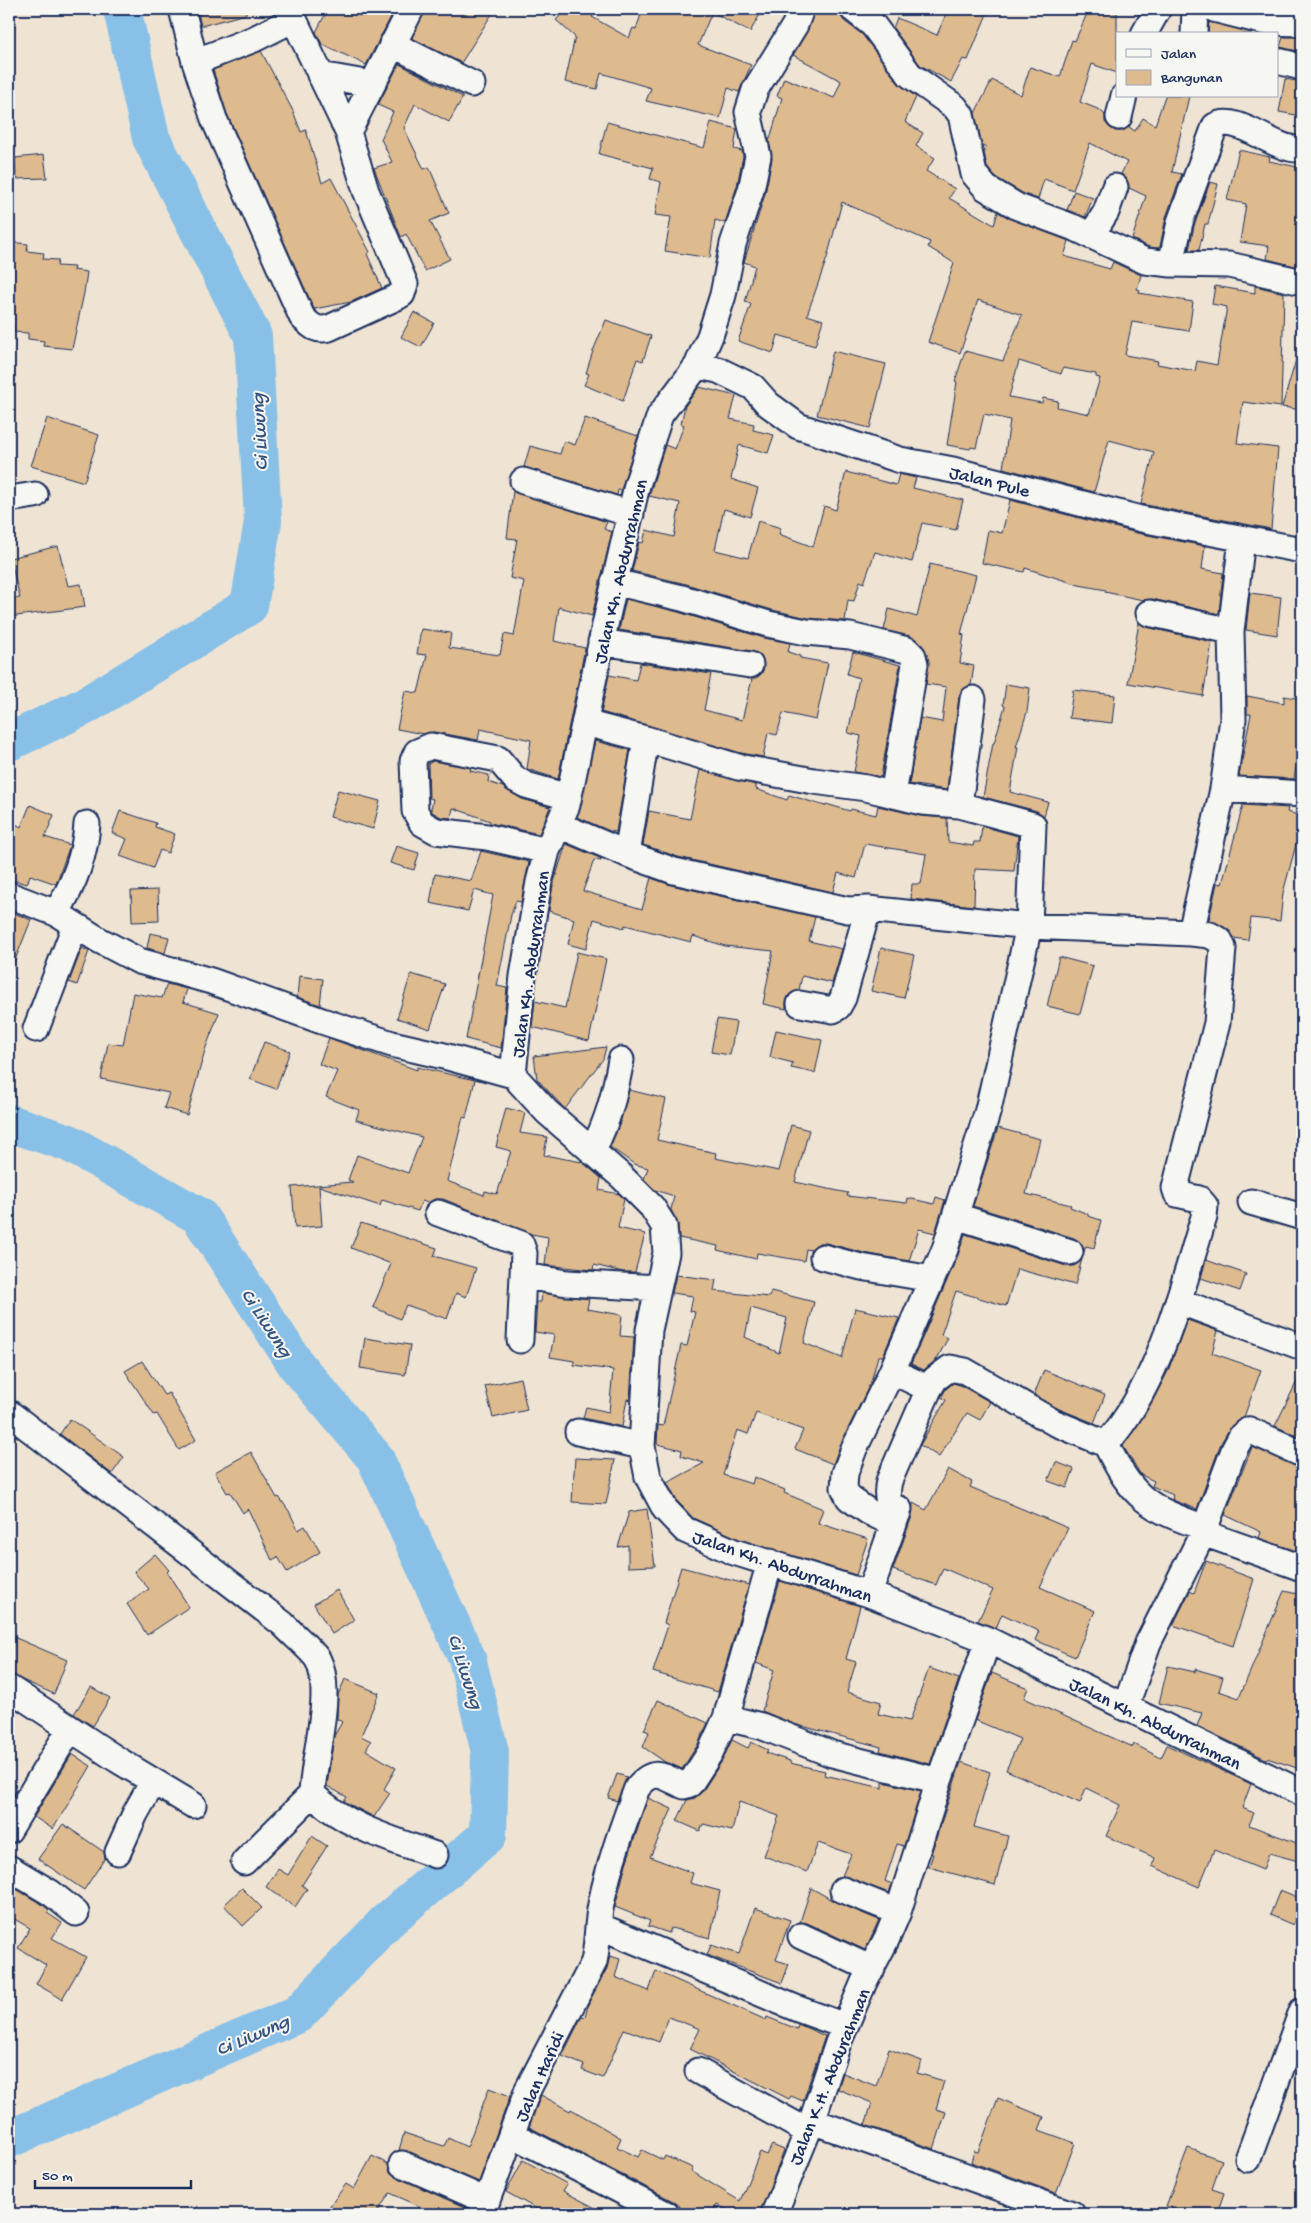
<svg xmlns="http://www.w3.org/2000/svg" width="1311" height="2223" font-family="'Gochi Hand',sans-serif">
<style>
.lines{fill:none;stroke-linecap:round;stroke-linejoin:round}
.river{stroke:#88c0e7;stroke-width:38}
.building{fill:#deba8f;stroke:#1b2f5e;fill-rule:evenodd}
.minor-casing{stroke:#1b2f5e;stroke-width:29}
.minor{stroke:#f6f6f2;stroke-width:25}
.labels{text-anchor:middle;stroke-width:4;stroke-linejoin:round;paint-order:stroke}
.street-label{font-size:19px;fill:#1b2f5e;stroke:#f6f6f2}
.water-label{font-size:20px;font-style:italic;fill:#365380;stroke:#f6f6f2}
</style>
<rect width="100%" height="100%" fill="#efe4d4"/>
<filter id="ink" filterUnits="userSpaceOnUse"><feTurbulence type="fractalNoise" baseFrequency=".02" numOctaves="2"/><feDisplacementMap in="SourceGraphic" scale="10" xChannelSelector="R" yChannelSelector="G"/><feConvolveMatrix kernelMatrix="1 2 1 2 8 2 1 2 1" color-interpolation-filters="sRGB"/></filter>
<g filter="url(#ink)">
<g class="lines">
<path class="river" d="M9 742 85 706 249 606 263 521 253 336 151 138 122 9
M9 1123 69 1143 199 1216 297 1366 375 1458 467 1658 490 1752 488 1835 386 1922 298 2014 9 2139"/>
</g>
<path class="building" d="M197 9H246V14L201 26Z
M328 9H395L366 65 322 44 316 32Z
M425 9H495L461 63 412 38Z
M567 9H600L592 17 629 38 633 28 636 29 643 9H763L750 32 712 12 698 45 751 65 739 92 728 88 720 118 646 101 651 88 601 73 597 89 565 82 575 37 556 20Z
M815 9H839L840 15 844 21 863 35 899 84 916 97 905 122 923 133 916 146 935 158 926 171 955 189 949 198 994 225 998 212 1013 220 1069 241 1064 256 1110 269 1113 262 1141 275 1137 289 1140 290 1139 293 1193 302 1189 331 1132 322 1125 355 1158 361 1157 364 1195 371 1197 361 1217 365 1227 307 1212 304 1215 286 1255 293V286L1284 293 1281 407 1243 402 1237 443 1278 448 1271 529 1141 504 1154 452 1109 440 1094 492 1003 468 1010 420 984 414 976 448 971 447 970 449 947 445 957 382 955 381 965 351 1003 361 1022 315 978 300 960 353 928 342 954 263 928 247 930 242 842 202 827 258 807 315 823 320 815 346 778 335 773 353 738 341 751 304 745 302 755 266 744 262 765 194 772 159 769 142 782 98 777 96 784 78 834 98 841 81 793 55 808 30ZM1019 361 1061 374 1063 368 1096 374V377L1100 378 1089 414 1057 407 1058 401 1043 398 1042 403 1009 397Z
M948 9H989L968 60 963 59 951 82 920 65 893 28 897 18 937 35Z
M1089 9H1117V73L1092 64 1080 102 1100 110 1105 115V122L1109 127 1115 131H1123L1129 127 1135 131 1143 118 1155 125 1165 96H1189L1172 172 1182 174 1166 217 1160 247 1157 248 1149 247 1132 239 1146 196 1129 188 1126 178 1121 174 1127 162 1090 143 1073 190 1044 179 1038 199 1024 194 995 177 987 167 984 152 986 146H982L975 113 992 80 1021 95 1030 67 1060 77 1072 40 1075 41Z
M1209 22 1252 33V34H1208Z
M1283 37H1302V52L1280 47Z
M261 51 293 111 301 132 306 130 322 183 331 178 370 252 367 254 382 288 351 302 314 309 227 114 213 70Z
M399 64 463 97 449 122 415 104 404 128 424 169 429 167 449 213 430 221 450 259 425 271 406 234 401 237 374 168 392 162 381 139 393 112 378 105Z
M1285 79 1302 82V116L1279 112Z
M607 122 704 148 711 122 737 129 734 149 742 151 743 156 737 186 725 223 715 220 710 258 665 251 671 217 655 215 661 182 650 179 653 168 599 154Z
M1239 150 1270 157 1269 161 1302 168V250L1299 267 1267 259 1269 246 1240 242 1246 204 1227 200Z
M44 155 47 178 16 179 15 158Z
M1210 182 1218 184 1208 224H1205L1199 250H1189L1194 226Z
M1074 191 1093 198 1085 217 1067 210Z
M9 242 28 244 27 251 44 253 43 259 58 260 57 266 74 267 73 270 87 272 84 293 72 349 43 346 44 341 28 339V333L13 332 14 324 9 323Z
M414 312 434 323 421 347 401 337Z
M606 320 651 336 643 361 637 359 623 401 584 385 589 374 586 373 593 351Z
M833 351 886 364 870 428 817 415Z
M1298 353 1302 354V410L1282 407Z
M699 387 736 396 730 419 754 424 753 430 774 435 768 453 739 445 731 479 758 488 750 517 724 509 715 550 748 558 758 521 781 528 779 534 813 547 824 506 836 510 846 472 896 485 899 474 916 478 913 488 963 500 956 530 922 523 912 562 875 552 864 583 860 581 854 601 848 600 845 621 808 618 772 610 686 584 632 571 639 542 643 543 646 530 674 537 680 503 649 496 665 445 675 449 684 425 681 424 685 406Z
M47 418 99 435 84 482 31 466Z
M585 418 638 436 621 490H618L617 495 524 467 530 446 560 454 564 441 575 445Z
M513 491 607 522 604 529 612 532 592 616 559 607 554 641 585 648 558 779 527 769 531 740 480 729 478 740 434 732 423 734 397 729 405 691 418 693 427 655 417 654 421 629 451 633 449 648 500 655 504 634 514 636 524 581 510 578 517 539 507 538Z
M1010 500 1137 533 1205 546 1202 569 1223 573 1219 614 1152 599 1143 600 1105 592 1106 590 1079 585 1025 568 1024 572 982 563 988 530 1002 533Z
M58 546 68 586 81 584 85 607 9 617V599L20 598 10 558Z
M930 564 976 575 961 634 964 635 960 663 974 666 971 685 962 690 959 697 947 790 909 784 920 718 942 722 946 687 926 684 929 661 923 646 917 640 910 636 884 630 889 609 917 617Z
M1250 593 1281 597 1277 635 1246 630Z
M626 599 678 612 764 638 790 643 788 652 800 656V658L828 663 816 720 783 713 777 735 768 733 763 757 741 753 601 712 609 675 636 680 640 663 711 674 704 710 742 720 752 679 761 674 764 668 763 659 759 654 752 651 619 630Z
M1139 623 1146 627 1212 642 1203 696 1128 683Z
M853 652 900 665 881 777 854 772 861 736 848 733 859 678 847 674Z
M1006 684 1030 688 1027 712 1016 747H1018L1010 792 1048 802 1044 816 1037 811 983 797 993 743H994L1005 706 1003 705Z
M1073 690 1115 695 1112 723 1069 718Z
M1247 696 1284 703V696L1302 699V745H1300L1294 779 1239 776 1251 714H1247Z
M595 741 630 750 616 832 610 831 577 817Z
M433 761 471 768 470 771 489 775 488 782 503 787 522 799 550 807 539 834 490 823V821L453 808 451 818 441 817 432 812 431 809 433 799 429 798 428 764Z
M700 770 756 785V789L787 800 789 795 825 806 826 804 850 811 851 809 876 815 878 806 920 816 947 818 948 842 973 846 974 842H980L982 826 1018 836 1014 871 975 869 974 906 911 899 912 884H921L926 854 865 844 856 878 838 873 833 892 678 857 643 845 649 811 690 819Z
M338 790 380 801 373 829 330 817Z
M30 805 54 815 45 837 70 845 56 884 30 875 27 884 9 879V836L16 824 21 827Z
M1243 805 1288 808 1287 812 1302 816V822L1283 893 1280 921 1251 918 1248 940 1234 938 1227 929 1209 920 1217 883 1222 884Z
M120 811 156 823 155 827 175 834 168 853 160 850 153 868 120 856 127 839 112 833Z
M566 844 602 859 601 861 594 860 583 891 642 909 651 878 671 885 815 917 809 941 842 949 832 983 802 976 799 990 789 995 786 1002V1009L763 1004 773 951 725 946 693 936 691 942 625 925 624 928 594 919 586 949 568 944 574 919 549 911 553 885Z
M396 846 419 853 414 870 390 863Z
M481 851 529 862 521 902 516 901 511 915 497 986 507 988 501 1048 466 1039 493 895 474 890 468 911 430 903 435 874 471 881Z
M158 890 159 921 132 922 131 891Z
M9 911 31 920 10 973H9Z
M150 933 169 937 165 953 147 948Z
M82 948 89 951 77 985 69 982Z
M881 948 914 955 904 998 871 991Z
M577 952 606 959 589 1041 532 1027 535 1001 565 1008Z
M1059 957 1093 966 1080 1014 1047 1006Z
M411 974 445 984 430 1029 397 1018Z
M299 976 323 979 320 1005 297 997Z
M167 984 187 989 183 1002 219 1013 205 1050 187 1115 164 1108 169 1093 101 1079 108 1043 123 1045 133 993 162 998Z
M717 1019 736 1022 730 1055 711 1052Z
M776 1030 822 1040 815 1073 791 1068 793 1063 770 1057Z
M329 1038 417 1070V1067L475 1080 466 1118 463 1117 447 1181 484 1195 485 1191 497 1194 511 1151 496 1147 506 1108 525 1113 520 1133 547 1137 544 1155 582 1162 601 1178 599 1190 619 1194 624 1199 618 1228 645 1234 635 1272H623L594 1265 593 1270 545 1265 548 1237 531 1234 443 1199H435L428 1203 422 1201 418 1211 382 1200 380 1206 319 1186 322 1226 295 1228 292 1187 353 1182 348 1180 357 1155 408 1173 422 1137 356 1120 359 1110 326 1097 337 1071 319 1064Z
M264 1042 290 1051 276 1089 250 1079Z
M606 1047 603 1059 565 1109 537 1079 534 1056Z
M629 1090 666 1099 657 1140 716 1153 715 1158 779 1171 791 1125 809 1130 795 1182 848 1193 847 1196 907 1203 908 1198 934 1204 936 1197 945 1200 935 1233 919 1229 909 1261 864 1253 826 1243H819L811 1250 806 1249 804 1261 757 1253 756 1259 717 1250 718 1246 679 1238 678 1224 671 1210 674 1196 655 1190 644 1179 648 1168 634 1164 610 1147 620 1123Z
M998 1128 1040 1139 1026 1194 1071 1205 1070 1207 1088 1214V1216L1101 1220 1094 1248 1086 1246 1084 1252 1081 1243 1074 1238 973 1206Z
M361 1223 437 1248 434 1256 476 1268 466 1297 456 1293 447 1319 406 1305 400 1319 373 1307 391 1264 351 1248Z
M965 1234 1066 1266H1074L1082 1259 1075 1285 1017 1269 1006 1306 956 1291 941 1335 948 1338 937 1359 924 1370 911 1364 958 1255Z
M1206 1260 1246 1274 1240 1291 1201 1278Z
M676 1275 716 1280 714 1291 769 1297 771 1291 814 1302 804 1343 842 1358 855 1308 899 1318 883 1356H878L871 1382 841 1443 833 1464 795 1449 803 1430 756 1413 748 1434 737 1430 723 1475 752 1484 754 1477 785 1490 784 1493 823 1509 818 1523 868 1539 856 1575 739 1539 693 1518 677 1501 667 1483 704 1463 681 1456 682 1450 657 1444 658 1425 663 1426 681 1345 687 1346 695 1312 690 1311 693 1296 672 1293ZM751 1308 787 1318 779 1353 745 1337Z
M542 1293 589 1299 587 1309 622 1315 620 1336 634 1337 630 1400 627 1399 622 1427 583 1418 586 1407 609 1412 613 1370 574 1365V1361L550 1357 554 1335 535 1332 537 1302H541Z
M1187 1320 1218 1331 1212 1353 1261 1370 1244 1417 1231 1426 1221 1443 1197 1509 1175 1501 1172 1499 1173 1495 1152 1486 1154 1481 1141 1475 1123 1446 1153 1400 1168 1371Z
M365 1338 410 1345 405 1375 360 1368Z
M142 1361 164 1395 169 1393 196 1440 179 1450 157 1414 154 1415 125 1371Z
M1044 1370 1105 1395 1094 1423 1059 1409 1034 1395Z
M1302 1371V1438L1275 1426Z
M520 1378 527 1410 493 1418 485 1386Z
M953 1383 960 1385 990 1402 980 1420 967 1413 939 1457 920 1445 946 1400 941 1397 942 1396 946 1389Z
M70 1419 124 1457 112 1474 60 1434Z
M1252 1447 1302 1468V1553L1259 1538 1261 1532 1225 1515Z
M251 1452 277 1498 279 1497 289 1511 298 1530 305 1526 320 1552 287 1572 278 1557 272 1560 248 1509 243 1513 230 1492 227 1493 215 1472Z
M575 1458 615 1460 606 1504 572 1502Z
M1056 1462 1074 1469 1067 1488 1048 1481Z
M948 1469 972 1482 970 1487 1068 1528 1040 1587 1095 1611 1075 1657 1035 1640 1039 1631 1002 1614 996 1628 978 1621 993 1590 943 1568 936 1585 893 1570 912 1516 913 1503 926 1510Z
M647 1509 655 1566 628 1567V1545L618 1547 629 1512Z
M155 1554 169 1570 167 1572 189 1607 147 1635 127 1604 149 1589 134 1572Z
M1206 1561 1254 1579 1233 1646 1173 1625 1190 1591 1194 1593Z
M681 1567 749 1585 718 1692 653 1672 668 1625 664 1623Z
M780 1581 860 1606 846 1659 856 1662 847 1692 881 1702 878 1714 910 1721 929 1668 959 1679 930 1764 880 1751 881 1747 794 1724 762 1711 774 1670 756 1663Z
M337 1590 354 1620 332 1634 314 1604Z
M1284 1591 1302 1595V1754L1297 1768 1267 1758 1266 1759 1197 1726 1202 1713 1159 1703 1168 1666 1195 1672V1669L1223 1677 1219 1691 1239 1698Z
M9 1635 67 1660 54 1694 9 1674Z
M992 1673 1028 1688 1024 1698 1133 1747 1134 1744 1161 1758 1167 1745 1251 1784 1242 1808 1254 1813 1249 1825 1302 1845V1862L1269 1853 1263 1870 1214 1850 1199 1887 1152 1866 1155 1858 1106 1836 1120 1805 1086 1788 1080 1803 1006 1770 1020 1739 975 1720Z
M345 1679 379 1693 361 1736 371 1741 366 1750 396 1768 384 1789 390 1793 374 1817 347 1803 344 1801 347 1797 327 1786 334 1736 342 1722 337 1719 338 1695Z
M91 1687 110 1698 93 1726 74 1714Z
M658 1700 708 1723 697 1746 682 1769 665 1762 643 1747 649 1732 644 1730Z
M732 1740 748 1748 751 1742 768 1750 766 1753 790 1761V1763L825 1771 824 1775 883 1788V1782L921 1791 904 1846 897 1844 885 1881 892 1884 889 1893 842 1876 851 1854 818 1843 807 1872 764 1856 779 1816 739 1802 732 1831 703 1824 700 1831 677 1821 687 1800 695 1798 702 1792 722 1761Z
M72 1754 91 1766 53 1829 34 1817Z
M961 1762 990 1772 974 1827 1008 1836 995 1885 929 1867 933 1854H931Z
M617 1774 627 1777 617 1801 608 1798Z
M648 1798 672 1809 650 1857 693 1873 690 1883 720 1891 710 1938 671 1928 669 1933 648 1926 650 1921 615 1907 626 1864Z
M63 1824 104 1852 105 1858 84 1890 38 1859Z
M312 1836 327 1846 302 1885 307 1889 295 1907 266 1887 278 1869 288 1875Z
M11 1886 43 1905 49 1910 47 1913 62 1923 52 1938 86 1957 62 1999 36 1984 46 1965 18 1948 30 1928 9 1916V1890Z
M242 1888 262 1908 243 1926 224 1905Z
M811 1888 838 1903 879 1920 865 1950 807 1923 800 1922Z
M1280 1890 1302 1899 1293 1925 1270 1915Z
M755 1908 790 1920 776 1960 789 1964 782 1983 707 1955 711 1945 739 1954Z
M610 1956 620 1959 615 1977 649 1991 656 1971 766 2020 767 2017 797 2029 798 2024 825 2036 803 2101 791 2096 789 2099 690 2049 700 2029 669 2017 659 2042 624 2029 603 2078 582 2070 584 2065 562 2056 582 2016 585 2017 589 2002 607 1968Z
M889 2049 922 2061 917 2073 944 2081 936 2109 946 2112 934 2149 865 2125 872 2103 838 2089 843 2073 876 2086Z
M489 2088 510 2096 479 2182 408 2151 399 2150 404 2133 444 2146 448 2138 467 2147Z
M541 2095 570 2111 571 2109 621 2138 617 2147 638 2157 642 2150 663 2160 665 2156 693 2168 691 2171 740 2201 760 2152 767 2155 772 2145 784 2150 760 2214H734L735 2213 717 2205 711 2214H689L679 2209 680 2206 673 2201 529 2127Z
M998 2098 1044 2117 1039 2130 1075 2143 1056 2193 971 2162 974 2151 978 2152Z
M1188 2148 1222 2160 1212 2189 1224 2193 1217 2214H1189L1166 2206Z
M372 2156 388 2164 390 2172 396 2177 469 2209 468 2214H416L419 2206 390 2193 376 2214H324L346 2184 354 2189Z
M523 2160 567 2184 563 2191 607 2214H546L506 2192Z"/>
<g class="lines">
<g class="minor-casing">
<path id="minor" d="M182 9 195 62 214 119 302 317C312 327 316 331 329 328L397 297 402 294 405 284 366 191 348 132 289 9
M801 9 795 25 755 90 748 112 758 156 751 190 733 244 723 295 710 336 697 366 660 415 637 485 605 625 567 805 547 851 539 882 523 976 513 1075 547 1112 621 1176 652 1207 664 1226 666 1253 649 1330 642 1446 648 1477 665 1509 685 1530 734 1552 869 1594 988 1640 1302 1793
M853 9 873 25 910 75 955 107 961 115 974 174 986 188 1018 207 1075 228 1145 261 1171 264 1229 265 1302 282
M1214 9 1266 22 1302 23
M1144 34 1158 9
M1194 34 1195 9
M392 44 472 84
M1277 61 1302 67
M195 62 254 39 294 19
M320 75 371 84
M1119 117 1124 96
M348 132 411 9
M1091 236 1106 212 1115 187
M1171 264 1180 222 1215 126C1239 113 1274 152 1302 149
M697 366 718 370 753 387 768 404 798 426 900 460 953 470 1141 519 1302 550
M523 481 631 514
M9 499 35 495
M614 582 682 598 768 624 806 632 850 636 907 650 913 656 915 664 893 795
M1149 613 1231 631
M601 642 750 665
M585 723 646 739 738 767 814 781 866 788 923 802 959 805 1033 825 1029 926 988 1110 945 1249 892 1371 854 1449 845 1473 844 1488 849 1498 869 1512 894 1524
M1223 789 1302 794
M959 805 973 699
M559 825 627 854 674 871 848 910 868 909 1029 926 1191 933 1223 789 1233 719 1231 631 1242 539
M547 851 487 837 436 831 422 823 415 811 413 761 417 752 431 746 498 759 515 779 526 785 568 797
M627 854 646 739
M9 895 56 913 99 940 139 961 211 981 322 1021 392 1044 444 1056 513 1075
M56 913C73 886 85 857 87 824
M1191 933 1210 935 1220 941 1223 948 1217 1023 1175 1188 1177 1194 1199 1199 1205 1206 1204 1217C1181 1291 1159 1385 1106 1444 1133 1499 1148 1508 1205 1528
M800 1004 833 1010 838 1007 843 998 868 909
M36 1029 75 926
M592 1152C609 1118 614 1097 621 1060
M1251 1202 1302 1217
M438 1213 521 1244 524 1253 520 1340
M956 1216 1070 1252
M823 1257 861 1267 932 1279
M524 1276 567 1283 658 1288
M1178 1301 1302 1347
M892 1371 929 1389
M9 1413 283 1624C291 1633 313 1651 318 1660 334 1692 313 1759 312 1794L244 1862
M578 1432 642 1446
M898 1513C887 1505 886 1494 889 1481L929 1389 935 1379 950 1368 965 1371 1053 1422 1106 1444
M1203 1533 1302 1568
M869 1594 899 1509
M9 1688 118 1760 193 1805
M1125 1708 1148 1643 1203 1533 1234 1450 1241 1437 1249 1430 1302 1454
M726 1718 761 1726 832 1754 939 1781
M312 1794C346 1827 391 1839 435 1855
M9 1830 70 1729
M118 1852 135 1814 153 1782
M9 1868 51 1893 76 1913
M843 1890 898 1912
M599 1926 798 2009 845 2026
M801 1936 872 1969
M698 2071 807 2131
M812 2121 1072 2214
M513 2135 666 2214
M1248 2159 1302 2011
M402 2164 487 2201
M482 2214 528 2089 594 1962C598 1943 597 1923 601 1904 609 1864 623 1826 637 1788 654 1767 663 1776 684 1786L690 1784 710 1753 726 1718 770 1562
M774 2214 812 2121 838 2043 864 1982 887 1938 898 1912 939 1781 988 1640"/>
</g>
<use href="#minor" class="minor"/>
</g>
</g>
<g class="labels">
<g class="street-label">
<text transform="translate(990 480) rotate(14)" y="7">Jalan Pule</text>
<text transform="translate(619 571) rotate(-77)" y="7">Jalan Kh. Abdurrahman</text>
<text transform="translate(529 964) rotate(-82)" y="7">Jalan Kh. Abdurrahman</text>
<text transform="translate(783 1565) rotate(19)" y="7">Jalan Kh. Abdurrahman</text>
<text transform="translate(1156 1722) rotate(26)" y="7">Jalan Kh. Abdurrahman</text>
<text transform="translate(538 2076) rotate(-66)" y="7">Jalan Haridi</text>
<text transform="translate(828 2076) rotate(-68)" y="7">Jalan K.H. Abdurahman</text>
</g>
<g class="water-label">
<text transform="translate(258 432) rotate(-93)" y="7">Ci Liwung</text>
<text transform="translate(268 1322) rotate(57)" y="7">Ci Liwung</text>
<text transform="translate(467 1671) rotate(72)" y="7">Ci Liwung</text>
<text transform="translate(252 2034) rotate(-23)" y="7">Ci Liwung</text>
</g>
</g>
<rect width="1311" height="2223" fill="none" stroke="#f6f6f2" stroke-width="30"/>
<rect x="15" y="15" width="1281" height="2193" fill="none" stroke="#1b2f5e" stroke-width="2" filter="url(#ink)"/>
<rect x="1116" y="32" width="162" height="65" fill="#f6f6f2" stroke="#9ea6b7"/>
<rect x="1126" y="49" width="25" height="8" fill="#f6f6f2" stroke="#9ea6b7"/>
<text x="1161" y="58" font-size="15" fill="#1b2f5e">Jalan</text>
<rect x="1126" y="70" width="25" height="15" fill="#deba8f" stroke="#9ea6b7"/>
<text x="1161" y="82" font-size="15" fill="#1b2f5e">Bangunan</text>
<path d="M35 2180v8h156v-8" fill="none" stroke="#1b2f5e" stroke-width="2.5"/>
<text x="42" y="2180" font-size="15" fill="#1b2f5e" stroke="#f6f6f2" stroke-width="4" paint-order="stroke">50 m</text>
</svg>
